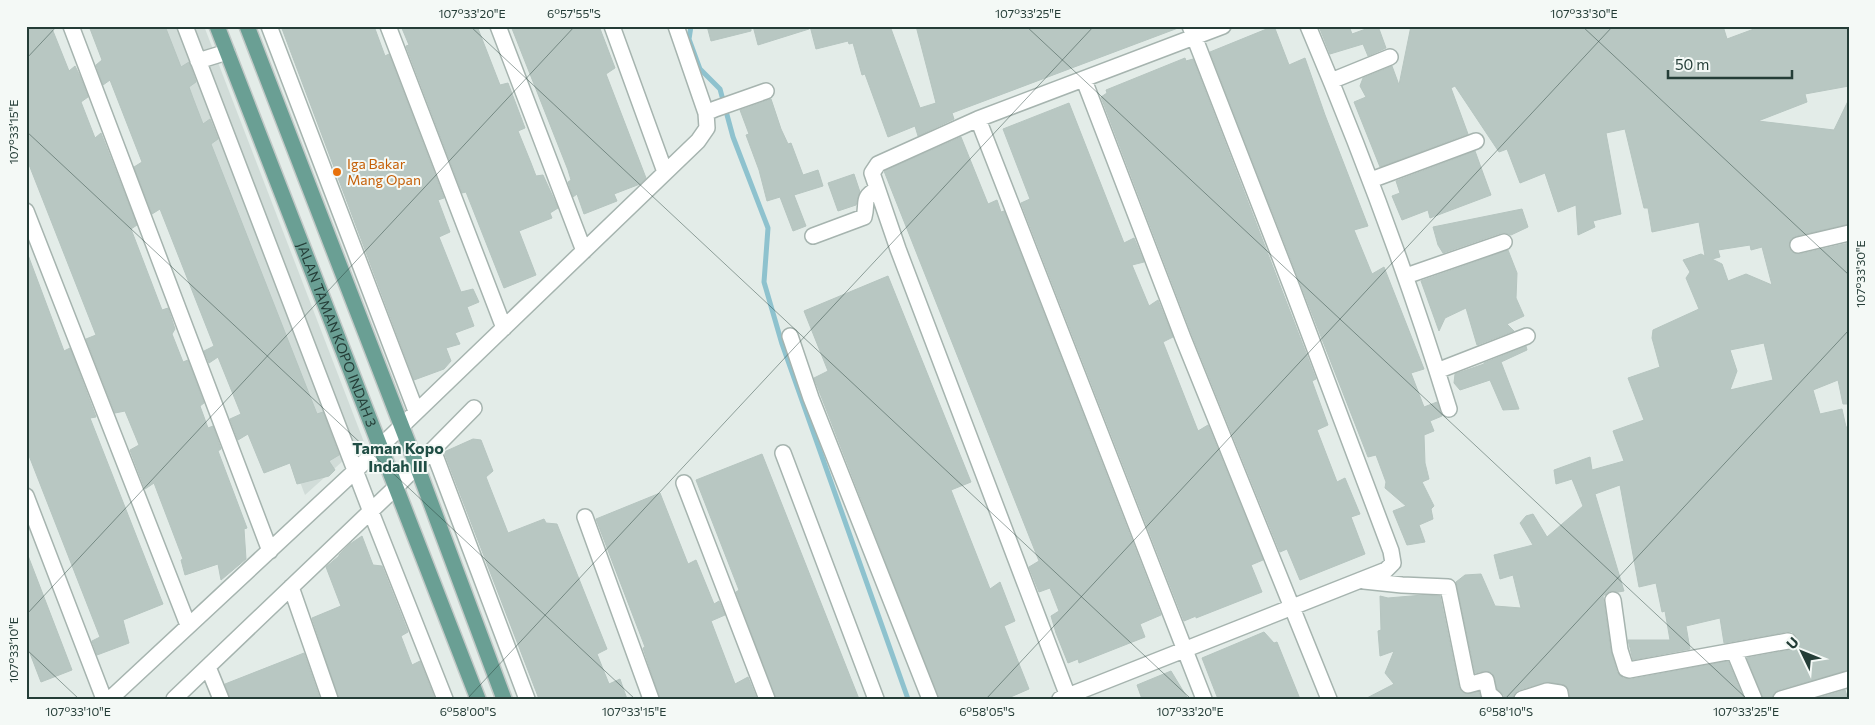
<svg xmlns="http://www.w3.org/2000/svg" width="1875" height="725" font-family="Commissioner,sans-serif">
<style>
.built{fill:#d1dcd8}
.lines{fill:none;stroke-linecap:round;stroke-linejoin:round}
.stream{stroke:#8ec2ce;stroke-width:5}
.building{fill:#b8c7c2;stroke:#b6c5c0;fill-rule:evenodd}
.minor-casing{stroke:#a6b4af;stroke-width:18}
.major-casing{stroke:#c2c9c7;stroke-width:18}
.minor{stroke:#fff;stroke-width:15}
.major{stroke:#6a9f94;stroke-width:15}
.ticks{fill:none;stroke:#243d37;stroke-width:1;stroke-opacity:0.45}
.food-dot{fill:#e8710a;stroke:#f4f9f6;stroke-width:2}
.labels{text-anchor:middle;stroke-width:4;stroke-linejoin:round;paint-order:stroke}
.food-label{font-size:14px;fill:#c56008;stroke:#f4f9f6;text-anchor:start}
.street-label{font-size:14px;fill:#243d37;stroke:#f4f9f6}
.quarter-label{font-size:16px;font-weight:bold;fill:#204e45;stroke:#f4f9f6}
.neatline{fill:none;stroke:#243d37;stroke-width:2}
.ticks-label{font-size:12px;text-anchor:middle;fill:#243d37}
</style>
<rect width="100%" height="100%" fill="#e3ece8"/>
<path class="built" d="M125 26H204L364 442 305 495Z"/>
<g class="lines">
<path class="stream" d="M691 26 689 39 700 69 720 89 733 137 768 228 764 282 782 344 908 699"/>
</g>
<path class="building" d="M26 26H51L69 71 75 66 80 76 88 97 81 102 95 138 101 133 137 225 131 229 162 310 168 308 175 329 172 334 183 362 188 360 204 403 200 406 208 428 213 426 221 449 218 451 247 528 244 529 246 559 221 580 218 564 185 575 181 560 183 559 154 483 145 489 130 450 139 445 125 411 115 413 86 339 96 335 26 157Z
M89 26H165L181 67 189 62 196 82 189 87 193 98 203 124 210 119 218 139 211 144 317 414 323 412 339 455 329 461 335 470 329 476 297 484 290 463 264 473 248 434 238 440 230 419 241 414 218 357 209 363 204 351 214 346 160 209 152 214 134 167 142 162 110 80 103 85 96 65 102 60Z
M281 26H374L385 56 389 54 444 198 438 200 450 232 439 237 461 292 473 289 479 302 467 307 474 326 455 333 460 344 446 348 451 361 444 369 414 380Z
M401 26H477L500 85 508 83 525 128 518 131 531 163 536 176 543 175 558 208 550 213 552 218 519 231 536 275 504 288 466 192 462 193 406 46 409 45Z
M511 26H599L615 68 606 74 646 178 640 184 614 194 617 201 584 214 577 194 573 197 568 182 571 180 568 170Z
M707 26H751V31L711 41Z
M753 26H808L809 29 758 45Z
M810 26H890L920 108 936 103 916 26H1000L1001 30 1013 26H1178V28L952 113 954 119 918 136 915 126 888 137 865 74 862 75 853 43 849 44 848 41 816 49Z
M1274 26 1289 65 1305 58 1325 115 1368 226 1354 230 1372 274 1384 267 1424 369 1411 373 1424 407 1437 402 1442 416 1430 421 1434 431 1424 435 1425 463 1429 479 1422 482 1434 506 1431 509 1433 519 1419 525 1425 542 1407 545 1393 511 1406 506 1385 488 1386 482 1376 455 1368 457 1210 52Z
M1327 26H1349L1352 34 1374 26H1378L1386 48 1368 56 1363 44 1330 54 1320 29Z
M1411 26H1723L1727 39 1762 26H1849V86L1805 94 1807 102 1758 121 1834 130 1849 99V152L1847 151 1849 224 1796 236 1791 239 1789 247 1792 252 1800 254 1849 243V404H1843L1838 380 1813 390 1820 414 1842 409 1846 427H1849V670L1778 690 1774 693 1772 699H1763L1747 658 1790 650 1797 644 1795 635 1792 632H1786L1724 643 1720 618 1686 626 1690 649 1633 660 1628 640H1670L1665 611 1662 612 1656 583 1639 587 1620 485 1595 494 1624 591 1618 592 1611 591 1603 596 1611 651 1617 672 1623 678 1631 679 1728 661 1744 699H1570L1569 691 1566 686 1548 682 1519 690 1515 693 1513 699H1504V695L1497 689 1492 673 1484 671 1475 673 1456 582 1465 575 1481 574 1495 606 1521 608 1513 575 1500 579 1494 555 1533 545 1520 523 1526 516 1533 514 1547 537 1583 506 1572 479 1556 484 1554 470 1590 457 1592 470 1624 461 1613 431 1644 420 1628 378 1660 367 1652 338 1653 330 1699 309 1686 278 1690 272 1683 260 1701 254 1705 256 1699 222 1652 232 1648 208H1644L1625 129 1606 133 1621 214 1593 221 1595 227 1578 235 1576 205 1558 212 1545 173 1520 183 1507 149 1499 152 1455 86 1451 88 1468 134 1380 167 1354 102 1366 97 1360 86 1363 78 1392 66 1399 85ZM1750 245 1751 250 1762 247 1772 285 1746 274 1728 281 1722 264 1712 259 1720 257 1718 250ZM1764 343 1773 380 1730 390 1737 371 1730 350Z
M1185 58 1186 61 1193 59 1316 379 1312 381 1328 425 1317 430 1337 482 1345 478 1360 514 1351 517 1365 554 1300 580 1287 549 1280 552 1192 335 1101 97 1107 93 1106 90Z
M771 99 781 129 788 144 791 143 803 175 818 170 823 186 794 195 806 226 793 231 780 197 767 201 759 170 746 135 749 134 740 110Z
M1069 103 1124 243 1134 238 1144 262 1132 265 1149 306 1158 300 1173 337 1163 342 1198 431 1208 425 1263 560 1251 565 1262 592 1196 618V616L1184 621 1021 203 1030 199 1003 129Z
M961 137 988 204 997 200 1001 212 1004 211 1161 615 1140 624 1145 637 1079 663 1078 659 1068 663 1056 633 1051 616 1059 611 1050 588 1039 592 1029 567 1039 561 884 171Z
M1475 151 1491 195 1430 218 1428 210 1402 220 1392 196 1400 193 1396 181Z
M854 174 860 192 856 205 838 211 828 183Z
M1522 209 1528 227 1511 235 1506 233H1501L1443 253 1438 245 1433 227Z
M1508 250 1517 273 1516 298 1524 316 1507 324 1514 331 1477 345 1466 308 1445 318 1439 331 1421 281Z
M28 255 64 351 70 348 96 417 90 418 163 604 123 620 129 643 97 655 92 641 100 637 26 448V256Z
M888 276 971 482 951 490 990 589 1000 582 1015 621 1004 626 1029 689 1006 699H939L814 378 828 371 804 311Z
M1526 346 1527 350 1501 362 1519 409 1503 410 1490 380 1460 390 1454 383 1455 374 1484 364V363Z
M473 439 481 440 493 471 486 477 508 533 544 519 546 523 557 524 607 649 597 654 609 684 620 679 627 699H539L444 452Z
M762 454 819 598 859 699H776L736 592 739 590 696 480Z
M660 493 688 564 696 560 714 604 719 601 725 615 711 621 735 684 748 677 757 699H660L643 648 645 647 596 519Z
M362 536 373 565 382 566 408 632 401 636 412 665 420 661 435 699H339L312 618 341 606 326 567 339 556V555L350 544Z
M27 553 72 670 41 682 26 643Z
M1423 595 1440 596 1459 687 1462 692 1466 694 1479 692 1481 699H1365L1394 684 1385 673 1394 651 1380 656 1378 631 1381 630 1380 596 1388 598Z
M1264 632 1274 643 1277 642 1300 699H1218L1202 658Z
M304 653 320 699H230L225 684Z
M1171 671 1188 699H1142L1137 685Z
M1845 690 1848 699H1815Z"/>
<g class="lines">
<g class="minor-casing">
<path id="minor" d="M71 26 270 551
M185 26 371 512 445 699
M269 26 416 411
M388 26 504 328
M498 26 584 251
M612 26 665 172
M1308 26C1361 151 1409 279 1449 409
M198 61 227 52
M1084 80 1183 338 1329 699
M1331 81 1390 57
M706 113 715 109 766 91
M978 119 1204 699
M1371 180 1476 141
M26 211 188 625
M813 236 864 217C868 202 861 198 877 189
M1798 245 1849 233
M1406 276 1504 242
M790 336 811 398 930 699
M1437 371 1527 336
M433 450 527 699
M783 453 876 699
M684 483 767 699
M26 496 104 699
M585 517 651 699
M1364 581 1402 585 1448 587 1468 685 1486 680 1489 694 1495 699
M291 587 330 699
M1613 600 1620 650 1626 669 1629 670 1788 641
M1734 651 1754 699
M208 667 221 699
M110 699 355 471 698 141 707 128 706 113 676 26
M174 699 395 488 474 408
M1060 699 1386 570 1393 563 1391 551 1292 288 1190 26
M1069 699 898 249 872 173 878 164 978 119 1223 26
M1522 699 1547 691 1560 693 1561 699
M1781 699 1849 679"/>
</g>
<g class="major-casing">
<g id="major">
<path id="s1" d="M217 26 478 699"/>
<path d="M247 26 417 466 504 699"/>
</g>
</g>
<use href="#minor" class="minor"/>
<use href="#major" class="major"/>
</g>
<path class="ticks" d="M470 26 1191 699M1026 26 1747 699M1582 26 1849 275M26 59 57 26M26 131 635 699M26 615 575 26M26 649 79 699M467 699 1094 26M986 699 1613 26M1505 699 1849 330"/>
<circle class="food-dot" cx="337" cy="172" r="5"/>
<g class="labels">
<g class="food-label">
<text x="347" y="169">Iga Bakar<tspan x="347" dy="16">Mang Opan</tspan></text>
</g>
<g class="street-label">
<text dy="5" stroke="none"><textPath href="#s1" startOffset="331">JALAN TAMAN KOPO INDAH 3</textPath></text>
</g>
<g class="quarter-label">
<text x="398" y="454">Taman Kopo<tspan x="398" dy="18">Indah III</tspan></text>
</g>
</g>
<rect width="1875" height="725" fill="none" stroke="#f4f9f6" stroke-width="55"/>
<g transform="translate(1802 652) rotate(313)" stroke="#f4f9f6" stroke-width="4" paint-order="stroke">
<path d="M0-4L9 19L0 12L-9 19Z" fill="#243d37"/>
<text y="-8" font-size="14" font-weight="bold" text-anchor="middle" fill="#243d37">U</text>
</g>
<path d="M1668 70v8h124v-8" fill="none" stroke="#243d37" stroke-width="2.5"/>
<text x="1675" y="70" font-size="15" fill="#243d37" stroke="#f4f9f6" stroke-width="4" paint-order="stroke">50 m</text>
<rect x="28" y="28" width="1820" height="670" class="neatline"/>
<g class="ticks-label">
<text x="472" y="18">107°33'20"E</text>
<text x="574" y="18">6°57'55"S</text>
<text x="1028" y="18">107°33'25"E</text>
<text x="1584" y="18">107°33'30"E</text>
<text transform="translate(14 132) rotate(-90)" y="4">107°33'15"E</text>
<text transform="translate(1861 274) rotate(-90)" y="4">107°33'30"E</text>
<text transform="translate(14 650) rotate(-90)" y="4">107°33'10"E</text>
<text x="78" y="716">107°33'10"E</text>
<text x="468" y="716">6°58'00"S</text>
<text x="634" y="716">107°33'15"E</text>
<text x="987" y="716">6°58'05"S</text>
<text x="1190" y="716">107°33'20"E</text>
<text x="1506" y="716">6°58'10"S</text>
<text x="1746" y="716">107°33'25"E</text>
</g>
</svg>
